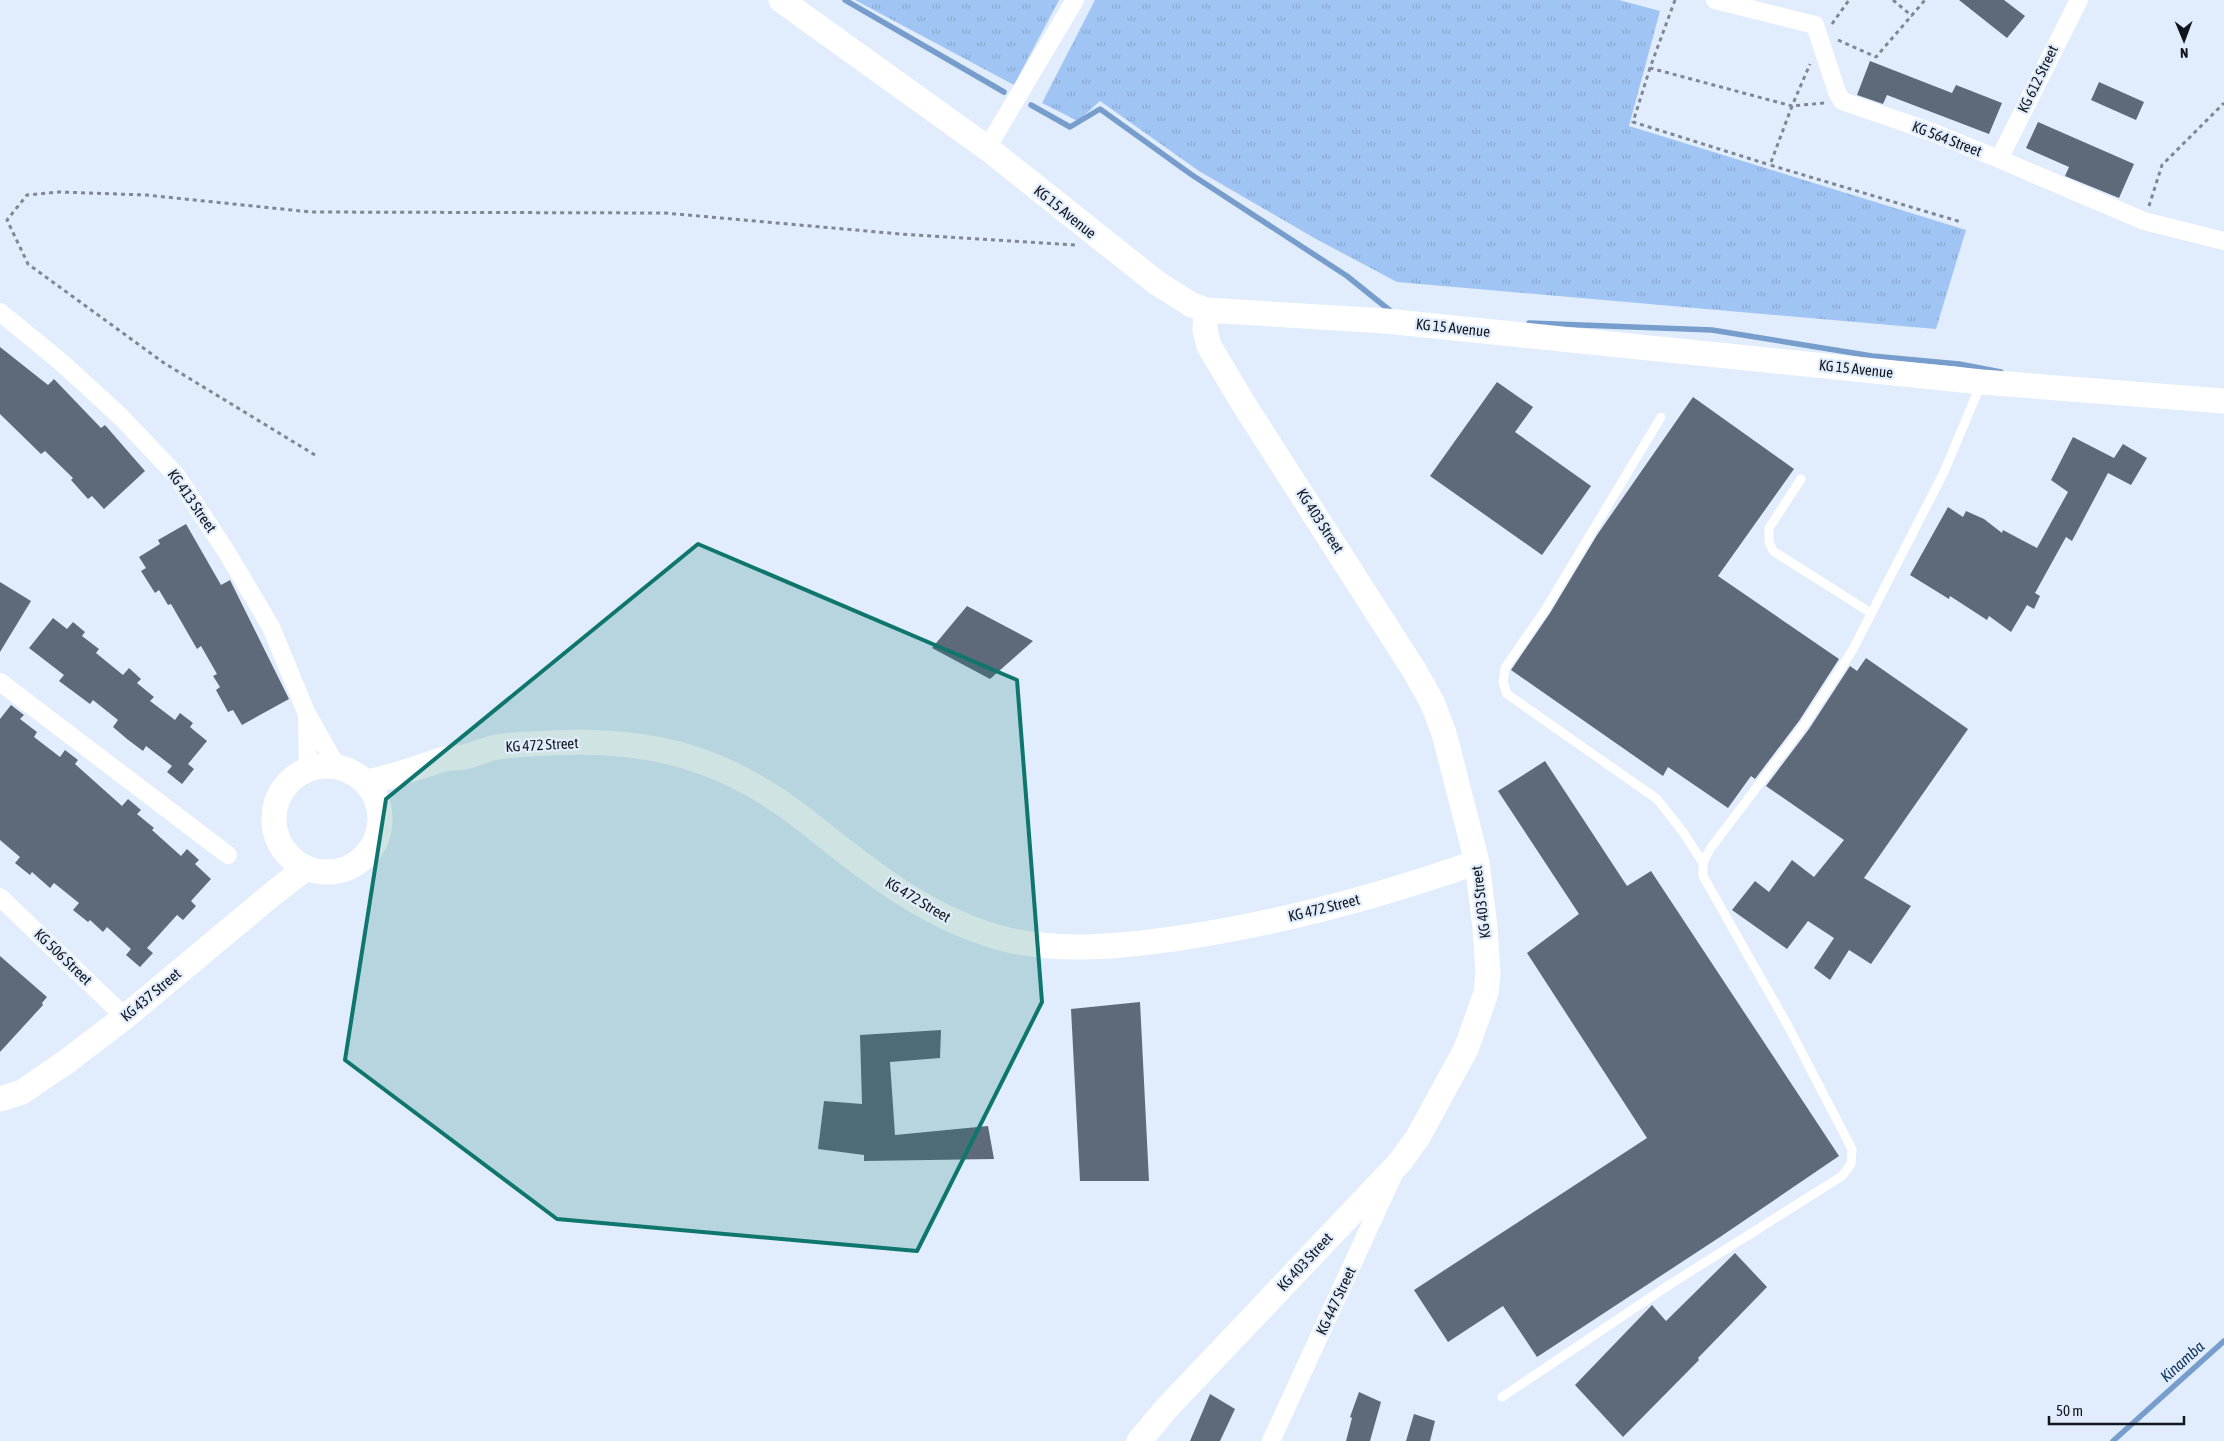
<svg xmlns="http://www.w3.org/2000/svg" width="2224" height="1441" font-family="'Asap Condensed',sans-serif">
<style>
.grass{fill:url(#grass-tufts)}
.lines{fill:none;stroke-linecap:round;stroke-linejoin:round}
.stream{stroke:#779dcc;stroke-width:5.5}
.building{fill:#5e6a7a}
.path{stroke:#7e8792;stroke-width:3;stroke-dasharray:4 4;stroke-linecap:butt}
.lane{stroke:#fff;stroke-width:9}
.street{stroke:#fff;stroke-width:18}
.secondary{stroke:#fff;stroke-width:25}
.marked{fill:#0f766e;fill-opacity:0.2;stroke:#0f766e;stroke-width:4;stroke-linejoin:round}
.labels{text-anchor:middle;stroke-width:4.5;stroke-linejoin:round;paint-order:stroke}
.street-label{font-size:15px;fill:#11161d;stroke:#e1edfc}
.water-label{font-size:16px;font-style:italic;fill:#0f3662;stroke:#e1edfc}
</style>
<defs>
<pattern id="grass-tufts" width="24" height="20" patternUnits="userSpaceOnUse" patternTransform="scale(1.25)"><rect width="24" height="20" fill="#a0c5f4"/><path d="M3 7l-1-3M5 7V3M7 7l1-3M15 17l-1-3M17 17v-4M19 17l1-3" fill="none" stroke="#89a8d1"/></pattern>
</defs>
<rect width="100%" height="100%" fill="#e1edfc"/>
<path class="grass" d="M855 0H1059L1014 85Z
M1095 0H1619L1660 11 1629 126 1966 230 1936 329 1397 282 1316 239 1199 171 1100 101 1078 121 1042 103Z"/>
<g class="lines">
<path class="stream" d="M845 0 1004 92
M1031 105 1070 127 1100 109 1192 175 1347 276 1393 313
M1529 323 1712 330 1872 356 1959 364 2001 372
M2113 1441 2224 1341"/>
</g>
<path class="building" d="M1959 0H2004L2025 16 2007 38Z
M1870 61 1952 93 1956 85 2002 103 1989 134 1887 95 1883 104 1857 95Z
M2099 82 2144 102 2136 120 2091 100Z
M2038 122 2134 164 2119 198 2065 176 2069 167 2026 148Z
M0 347 48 385 54 379 101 428 105 425 145 471 104 509 92 496 88 499 71 480 73 478 45 451 41 454 0 414Z
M1497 382 1533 407 1515 432 1591 486 1542 555 1430 476Z
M1693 397 1794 469 1718 576 1839 659 1799 721 1755 779 1751 776 1728 808 1668 767 1663 776 1511 670 1550 613 1597 535Z
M2073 437 2114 458 2123 444 2147 458 2131 485 2108 473 2072 541 2066 537 2035 593 2040 596 2034 609 2027 605 2011 632 1989 616 1987 620 1950 596 1949 599 1910 575 1948 507 1963 517 1966 511 1984 519 2002 533 2003 530 2037 548 2068 492 2051 480Z
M186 524 221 585 230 580 289 699 242 725 233 710 228 712 216 690 220 687 213 676 217 674 201 646 197 649 171 604 168 605 159 590 155 593 141 571 146 568 139 557 160 544 158 540Z
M0 582 31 601 0 652Z
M967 606 1033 641 990 679 932 648Z
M53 618 67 629 73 622 85 632 82 636 99 649 96 653 123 675 129 668 141 679 137 683 154 697 150 701 175 720 180 713 193 723 190 727 207 741 188 764 194 769 182 784 167 772 172 766 146 746 143 751 127 739 113 727 118 720 93 700 90 704 59 681 64 675 29 648Z
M1866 658 1968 729 1864 878 1911 906 1871 964 1849 950 1830 980 1814 968 1834 938 1808 921 1787 949 1732 910 1755 881 1769 892 1792 860 1814 877 1844 840 1766 786 1809 729 1850 666 1857 671Z
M11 705 24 715 20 719 37 732 34 737 60 757 65 750 78 760 75 764 122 806 128 799 141 810 137 814 154 828 152 830 181 856 187 849 199 860 195 864 211 879 191 901 196 906 183 920 177 915 147 948 153 953 140 967 126 955 131 949 107 927 103 932 90 920 88 922 73 910 79 903 54 883 50 888 32 872 30 875 15 863 20 857 0 840V719Z
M1545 761 1627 886 1651 871 1839 1156 1720 1237 1537 1357 1503 1306 1448 1342 1414 1290 1647 1138 1527 953 1579 914 1498 791Z
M0 956 47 997 42 1003 43 1005 0 1052Z
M1140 1002 1149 1181H1080L1071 1009Z
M941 1030 940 1058 890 1062 895 1135 988 1126 994 1159 864 1161V1155L818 1149 824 1101 862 1104 860 1035Z
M1735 1253 1767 1287 1698 1358 1699 1360 1623 1437 1575 1385 1652 1305 1666 1321Z
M1359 1392 1381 1402 1370 1441H1346L1352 1418 1350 1417Z
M1210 1394 1235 1409 1220 1441H1190Z
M1414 1414 1435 1421 1430 1441H1406Z"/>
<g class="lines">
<path class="path" d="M1675 0 1650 68 1792 106 1810 64
M1893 0 1912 16
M1832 24 1849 0
M1838 40 1876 57 1925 0
M1650 68 1633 122 1770 165
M1824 103 1792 106 1770 165 1961 222
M2149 206 2162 165 2224 103
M315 455 164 363 28 264 7 220 27 195 59 192 146 195 311 212 665 213 900 234 1075 245"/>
<path class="lane" d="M1661 417 1545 610 1505 668 1503 682 1507 694 1657 799 1683 832 1703 863
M1801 479 1769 528V542L1773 551 1871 613
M1502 1397 1669 1285 1842 1176 1851 1164 1852 1149 1788 1026 1703 876V863L1710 849 1804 725 1852 651 1944 472 1981 384"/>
<path class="street" d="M1715 0 1815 25 1837 92 1842 101 1932 132 1999 159 2144 221 2224 241
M987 148 1075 0
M1999 159 2079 0
M0 312 61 362 121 417 176 475 226 551 271 627 306 712 337 767
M0 682 228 855
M307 717 308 769
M0 897 125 1017
M1271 1441 1393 1176"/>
<path class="secondary" d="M781 0 987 148 1157 283 1192 305 1206 310 1386 321 1982 382 2224 401
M274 819a53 53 0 1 1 106 0a53 53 0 1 1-106 0Z
M367 782C392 777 416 768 441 760 448 758 456 758 464 757 474 755 483 751 492 748 511 744 532 744 551 743 655 738 729 759 810 824 871 873 935 924 1013 941 1066 952 1121 946 1173 939 1277 924 1378 897 1477 862
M0 1099 22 1092 66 1062 125 1017 275 892 306 868
M1139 1441 1166 1409 1400 1162 1418 1137 1466 1049 1486 993 1488 973 1485 928 1477 862 1444 733 1432 702 1414 670 1243 403 1209 346 1205 330 1206 310"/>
</g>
<path class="marked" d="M698 544 1017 680 1042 1002 917 1251 557 1219 345 1060 386 799Z"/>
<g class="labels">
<g class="street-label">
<text transform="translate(2038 79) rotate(-64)" y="5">KG 612 Street</text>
<text transform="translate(1947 139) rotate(21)" y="5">KG 564 Street</text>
<text transform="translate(1065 212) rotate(39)" y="5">KG 15 Avenue</text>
<text transform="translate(1453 328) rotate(6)" y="5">KG 15 Avenue</text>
<text transform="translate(1856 369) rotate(6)" y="5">KG 15 Avenue</text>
<text transform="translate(192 501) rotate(55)" y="5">KG 413 Street</text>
<text transform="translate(1320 521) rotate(57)" y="5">KG 403 Street</text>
<text transform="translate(542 745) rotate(-3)" y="5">KG 472 Street</text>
<text transform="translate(918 900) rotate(31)" y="5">KG 472 Street</text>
<text transform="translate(1481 902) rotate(-97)" y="5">KG 403 Street</text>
<text transform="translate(1324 908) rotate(-14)" y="5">KG 472 Street</text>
<text transform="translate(63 957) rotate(44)" y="5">KG 506 Street</text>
<text transform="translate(151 995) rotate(-40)" y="5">KG 437 Street</text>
<text transform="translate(1305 1262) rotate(-47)" y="5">KG 403 Street</text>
<text transform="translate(1336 1301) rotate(-65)" y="5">KG 447 Street</text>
</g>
<g class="water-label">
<text transform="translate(2182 1361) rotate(-42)" y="6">Kinamba</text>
</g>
</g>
<g transform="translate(2184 40) rotate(179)" stroke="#e1edfc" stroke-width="4" paint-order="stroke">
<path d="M0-4L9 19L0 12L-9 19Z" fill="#11161d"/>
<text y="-8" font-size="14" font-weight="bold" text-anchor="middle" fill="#11161d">N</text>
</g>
<path d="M2049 1416v8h135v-8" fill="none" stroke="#11161d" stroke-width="2.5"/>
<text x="2056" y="1416" font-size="15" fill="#11161d" stroke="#e1edfc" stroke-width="4" paint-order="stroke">50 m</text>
</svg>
